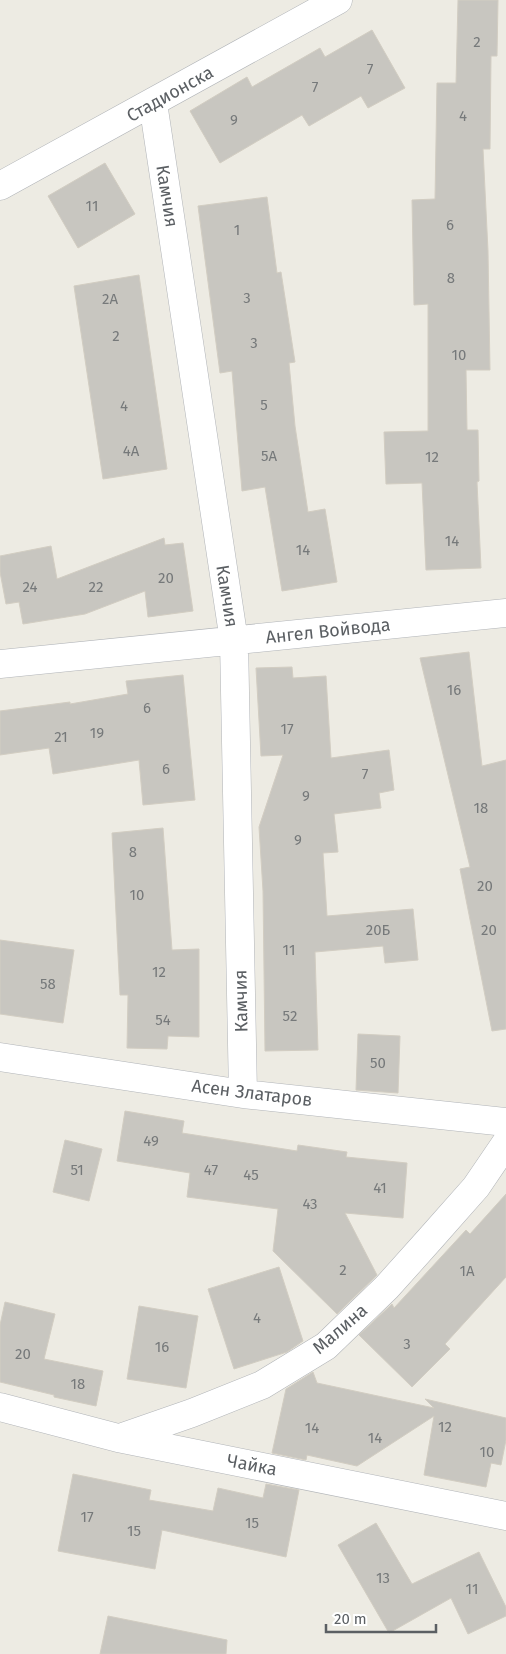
<svg xmlns="http://www.w3.org/2000/svg" width="506" height="1654" font-family="'Fira Sans',sans-serif">
<style>
.building{fill:#c8c6c0;stroke:#d2cdc2}
.lines{fill:none;stroke-linecap:round;stroke-linejoin:round}
.minor-casing{stroke:#b1b4b8;stroke-width:29}
.minor{stroke:#fff;stroke-width:28}
.labels{text-anchor:middle;stroke-width:4;stroke-linejoin:round;paint-order:stroke}
.number-label{font-size:15px;fill:#76797a}
.street-label{font-size:18px;fill:#5b5f63;stroke:#fff}
</style>
<rect width="100%" height="100%" fill="#edebe3"/>
<path class="building" d="M458 0H498L497 56H491L490 149H483L488 251 490 370H466L467 430H478L479 481 477 482 481 568 426 570 422 483 386 484 384 432 428 431V304L414 305 412 200 435 199 437 83H456Z
M372 30 405 88 368 108 361 96 309 126 302 115 220 163 190 111 247 77 252 87 320 48 325 57Z
M105 163 135 214 78 248 48 196Z
M267 197 277 273 281 272 295 362 289 363 295 426 308 512 325 509 337 582 282 591 265 487 242 491 232 371 220 373 198 206Z
M139 275 167 469 103 479 74 286Z
M164 538 165 545 183 543 193 611 148 617 145 591 85 614 23 624 19 602 6 604 0 572V556L51 546 57 579Z
M469 652 482 766 506 760V1029L492 1031 460 869 470 867 420 658Z
M292 667 293 678 326 676 331 758 389 750 394 790 379 793 381 808 334 814 338 852 323 853 327 916 413 909 418 960 385 963 383 946 315 952 318 1050 265 1051 263 891 259 827 283 755 261 756 256 668Z
M183 675 195 800 143 805 139 760 53 774 49 748 0 755V711L70 702V704L128 694 126 681Z
M163 828 172 950 199 949V1037L168 1036 167 1049 127 1048 128 995H120L112 833Z
M0 940 74 950 63 1023 0 1014Z
M358 1034 400 1036 398 1093 356 1090Z
M125 1111 184 1121 182 1133 297 1151 298 1145 347 1152 346 1157 407 1163 403 1218 345 1213 377 1275 337 1314 273 1251 278 1209 187 1197 190 1173 117 1161Z
M65 1140 102 1149 89 1201 53 1192Z
M506 1194V1277L445 1344 450 1349 412 1387 359 1335 392 1304 394 1308 466 1230 470 1234Z
M279 1267 303 1341 287 1352 234 1369 208 1289Z
M5 1302 55 1314 44 1359 103 1371 96 1406 54 1397V1395L0 1382V1325Z
M139 1306 198 1316 186 1388 127 1379Z
M313 1372 317 1383 434 1408 425 1399 506 1418V1440L501 1465 491 1463 486 1487 424 1475 434 1416 357 1466 307 1455 306 1460 272 1453 286 1389Z
M73 1474 151 1490 149 1500 213 1511 218 1488 263 1498 266 1484 299 1490 286 1557 162 1530 155 1569 58 1551Z
M376 1523 412 1584 479 1552 506 1607V1616L468 1634 451 1598 389 1633 338 1545Z
M108 1616 227 1640 226 1654H100Z"/>
<g class="lines">
<g class="minor-casing">
<path id="minor" d="M153 103 234 641 243 1094
M0 186 338 0
M0 664 506 613
M0 1057 243 1094 506 1122
M0 1407 118 1438 506 1516
M120 1438 192 1413 262 1385 326 1346 387 1287 430 1239 476 1187 506 1143"/>
</g>
<use href="#minor" class="minor"/>
</g>
<g class="labels">
<g class="number-label">
<text x="477" y="47">2</text>
<text x="370" y="74">7</text>
<text x="315" y="92">7</text>
<text x="463" y="121">4</text>
<text x="234" y="125">9</text>
<text x="92" y="211">11</text>
<text x="450" y="230">6</text>
<text x="237" y="235">1</text>
<text x="451" y="283">8</text>
<text x="247" y="303">3</text>
<text x="110" y="304">2А</text>
<text x="116" y="341">2</text>
<text x="254" y="348">3</text>
<text x="459" y="360">10</text>
<text x="264" y="410">5</text>
<text x="124" y="411">4</text>
<text x="131" y="456">4А</text>
<text x="269" y="461">5А</text>
<text x="432" y="462">12</text>
<text x="452" y="546">14</text>
<text x="303" y="555">14</text>
<text x="166" y="583">20</text>
<text x="30" y="592">24</text>
<text x="96" y="592">22</text>
<text x="454" y="695">16</text>
<text x="147" y="713">6</text>
<text x="287" y="734">17</text>
<text x="97" y="738">19</text>
<text x="61" y="742">21</text>
<text x="166" y="774">6</text>
<text x="365" y="779">7</text>
<text x="306" y="801">9</text>
<text x="481" y="813">18</text>
<text x="298" y="845">9</text>
<text x="133" y="857">8</text>
<text x="485" y="891">20</text>
<text x="137" y="900">10</text>
<text x="378" y="935">20Б</text>
<text x="489" y="935">20</text>
<text x="289" y="955">11</text>
<text x="159" y="977">12</text>
<text x="48" y="989">58</text>
<text x="290" y="1021">52</text>
<text x="163" y="1025">54</text>
<text x="378" y="1068">50</text>
<text x="151" y="1146">49</text>
<text x="77" y="1175">51</text>
<text x="211" y="1175">47</text>
<text x="251" y="1180">45</text>
<text x="380" y="1193">41</text>
<text x="310" y="1209">43</text>
<text x="343" y="1275">2</text>
<text x="467" y="1276">1А</text>
<text x="257" y="1323">4</text>
<text x="407" y="1349">3</text>
<text x="162" y="1352">16</text>
<text x="23" y="1359">20</text>
<text x="78" y="1389">18</text>
<text x="445" y="1432">12</text>
<text x="312" y="1433">14</text>
<text x="375" y="1443">14</text>
<text x="487" y="1457">10</text>
<text x="87" y="1522">17</text>
<text x="252" y="1528">15</text>
<text x="134" y="1536">15</text>
<text x="383" y="1583">13</text>
<text x="472" y="1594">11</text>
</g>
<g class="street-label">
<text transform="translate(170 94) rotate(-29)" y="6">Стадионска</text>
<text transform="translate(167 196) rotate(81)" y="6">Камчия</text>
<text transform="translate(227 596) rotate(81)" y="6">Камчия</text>
<text transform="translate(328 631) rotate(-6)" y="6">Ангел Войвода</text>
<text transform="translate(241 1001) rotate(-91)" y="6">Камчия</text>
<text transform="translate(252 1093) rotate(7)" y="6">Асен Златаров</text>
<text transform="translate(340 1329) rotate(-41)" y="6">Малина</text>
<text transform="translate(252 1465) rotate(11)" y="6">Чайка</text>
</g>
</g>
<path d="M326 1624v8h110v-8" fill="none" stroke="#5b5f63" stroke-width="2.5"/>
<text x="334" y="1624" font-size="15" fill="#5b5f63" stroke="#ffffff" stroke-width="4" paint-order="stroke">20 m</text>
</svg>
